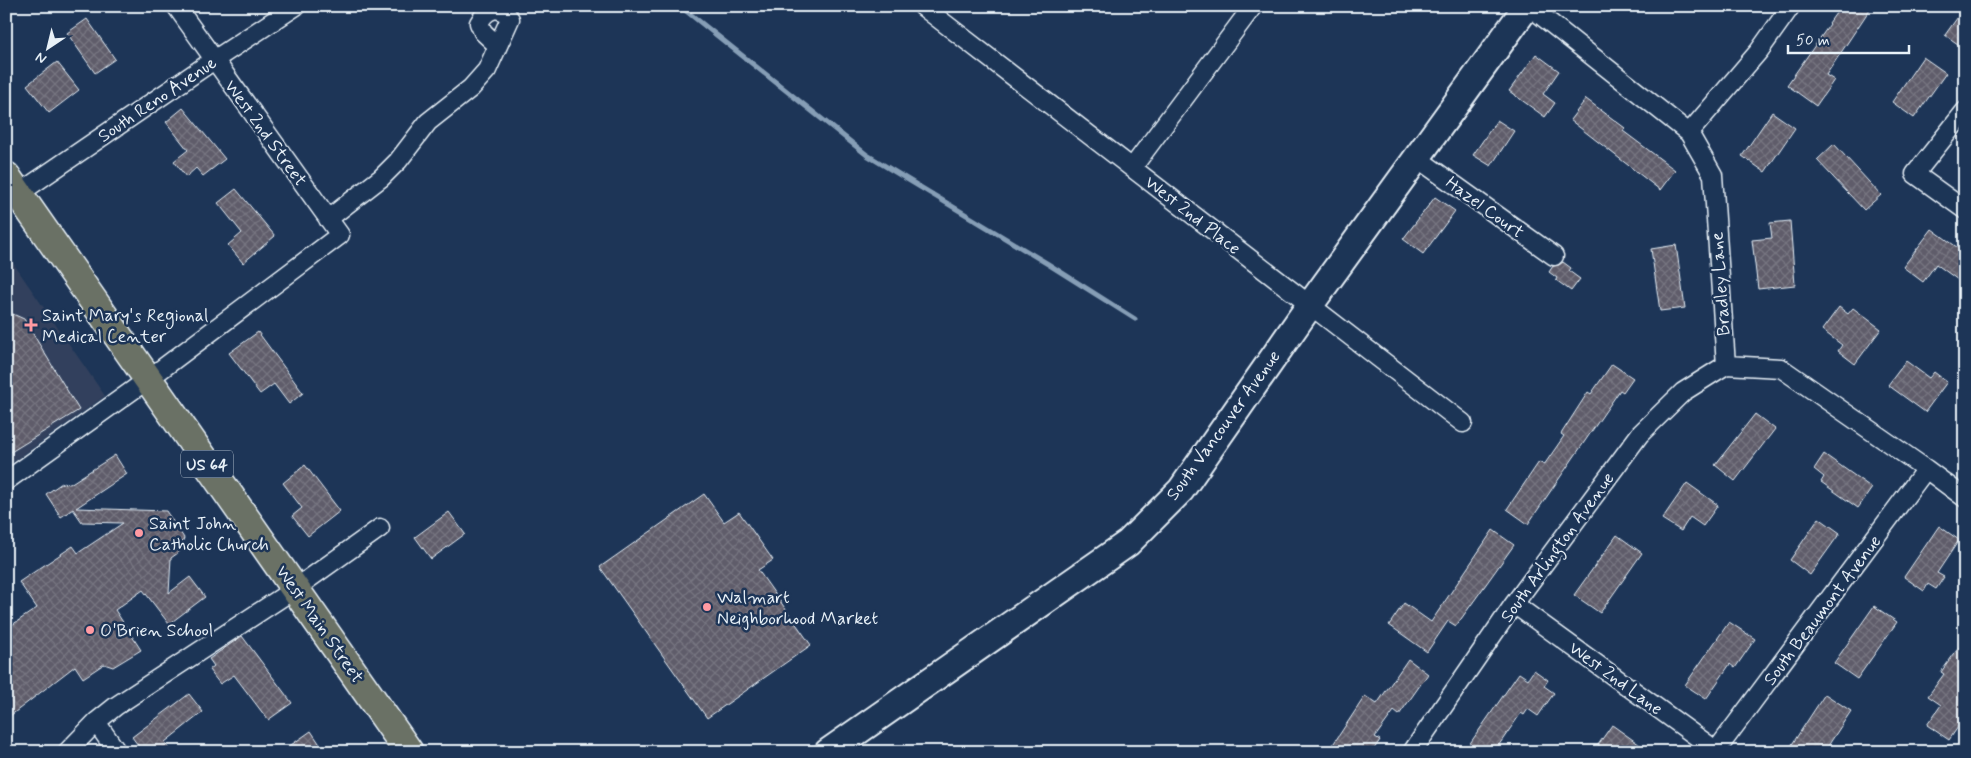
<svg xmlns="http://www.w3.org/2000/svg" width="1971" height="758" font-family="Mynerve,sans-serif">
<style>
.built{fill:#31415d}
.lines{fill:none;stroke-linecap:round;stroke-linejoin:round}
.stream{stroke:#869eb6;stroke-width:5}
.building{fill:url(#building-cross-hatch);stroke:#e8f1f8}
.street-casing{stroke:#e8f1f8;stroke-width:21}
.secondary-casing{stroke:#e8f1f8;stroke-width:30}
.primary-casing{stroke:#e8f1f8;stroke-width:31}
.street{stroke:#1d3557;stroke-width:18}
.secondary{stroke:#1d3557;stroke-width:26}
.primary{stroke:#6a7165;stroke-width:28}
.poi-dot{fill:#ff9aa2;stroke:#1d3557;stroke-width:2}
.labels{text-anchor:middle;stroke-width:5;stroke-linejoin:round;paint-order:stroke}
.shield{fill:#1d3557;stroke:#abb9c8;stroke-width:1}
.shield-label{font-size:16px;font-weight:bold;fill:#e8f1f8}
.street-label{font-size:18px;fill:#e8f1f8;stroke:#1d3557}
.poi-label{font-size:18px;fill:#e8f1f8;stroke:#1d3557;text-anchor:start}
</style>
<defs>
<pattern id="building-cross-hatch" width="8" height="8" patternUnits="userSpaceOnUse" patternTransform="scale(1.25)"><rect width="8" height="8" fill="#5f5c6a"/><path d="M0 0l8 8M0 8l8-8" fill="none" stroke="#767480"/></pattern>
</defs>
<rect width="100%" height="100%" fill="#1d3557"/>
<filter id="ink" filterUnits="userSpaceOnUse"><feTurbulence type="fractalNoise" baseFrequency=".02" numOctaves="2"/><feDisplacementMap in="SourceGraphic" scale="10" xChannelSelector="R" yChannelSelector="G"/><feConvolveMatrix kernelMatrix="1 2 1 2 8 2 1 2 1" color-interpolation-filters="sRGB"/></filter>
<g filter="url(#ink)">
<path class="built" d="M6 253 105 396 6 467Z"/>
<g class="lines">
<path class="stream" d="M680 6 867 155 1048 264 1135 319"/>
</g>
<path class="building" d="M1841 6H1872L1826 75 1834 80 1816 106 1787 85 1830 24 1829 23Z
M1965 7V49L1945 35Z
M87 19 115 59 95 73 67 33Z
M1536 54 1559 71 1543 94 1555 103 1545 117 1509 91Z
M1923 57 1946 73 1914 118 1892 102Z
M57 62 79 90 49 113 27 85Z
M1586 99 1625 128 1623 131 1675 170 1660 190 1570 120Z
M183 108 225 159 203 176 196 168 186 177 174 161 188 150 166 122Z
M1772 112 1795 128 1765 172 1742 156Z
M1497 120 1514 131 1491 166 1473 155Z
M1834 144 1881 195 1864 210 1817 160Z
M236 189 275 236 243 263 228 245 242 233 218 203Z
M1435 197 1455 211 1423 254 1403 239Z
M1790 221 1795 285 1758 289 1752 240 1772 238 1770 223Z
M1932 229 1965 253V285L1936 264 1923 282 1903 267Z
M1676 245 1685 308 1660 311 1651 249Z
M1563 262 1571 268 1569 271 1580 279 1571 291 1556 280 1557 278 1549 272 1553 266 1559 265Z
M1839 307 1848 314 1853 308 1881 329 1855 364 1838 351 1842 345 1822 330Z
M6 311 24 319 79 410 6 455Z
M258 332 303 393 289 404 274 384 260 394 229 353Z
M1906 361 1929 378 1934 372 1947 382 1925 412 1888 385Z
M1612 364 1633 378 1623 392 1620 390 1528 524 1507 509 1539 462 1544 465 1564 436 1561 434 1588 392 1591 394Z
M1755 414 1775 429 1735 481 1715 465Z
M1824 454 1872 488 1858 508 1821 482 1824 477 1814 469Z
M115 455 127 474 76 508 166 511 184 538 178 553 171 558 169 593 190 577 205 597 169 624 143 590 115 610 141 650 113 667 104 664 83 678 75 666 6 719V629L37 608 19 582 73 546 78 553 123 523 82 522 73 509 61 517 46 494 62 483 70 484Z
M305 465 340 511 308 536 292 516 302 508 283 483Z
M1687 483 1718 505 1703 526 1690 517 1681 531 1662 519Z
M704 494 724 522 739 512 773 560 758 570 811 645 707 718 600 567Z
M449 512 465 534 431 559 415 537Z
M1819 518 1840 533 1810 575 1790 560Z
M1939 526 1959 540 1937 573 1944 577 1936 589 1928 584 1924 591 1904 577Z
M1493 530 1514 545 1456 626 1448 621 1427 652 1389 625 1404 603 1431 622Z
M1617 535 1642 553 1600 613 1574 595Z
M1874 606 1897 622 1857 679 1834 663Z
M1729 622 1755 639 1735 668 1730 664 1706 699 1685 685Z
M242 636 292 703 268 720 234 675 220 684 209 670 214 666 209 659Z
M1965 639V717L1949 740 1927 725 1941 705 1928 696 1944 674 1941 672Z
M1408 659 1428 674 1399 715 1394 711 1375 737 1380 740 1372 752H1341L1332 746 1365 696 1377 704Z
M1534 670 1548 680 1544 686 1554 693 1538 716 1528 709 1524 715 1521 713 1494 752H1464L1519 673 1528 679Z
M189 694 203 712 165 742 172 752H143L132 737Z
M1825 694 1851 711 1824 752H1787Z
M1612 725 1650 752H1608L1598 745Z
M311 731 325 752H281Z"/>
<g class="lines">
<g class="street-casing">
<path id="street" d="M922 6 1463 423
M1529 6 1689 133 1713 175 1726 365
M1965 111 1915 174 1965 210
M1689 133 1759 51 1791 6
M1417 158 1554 256
M1132 168 1253 6
M18 194 214 60 296 6
M328 219 381 178 398 161 428 122 471 88 487 70 510 19C500 3 486 9 479 23L483 32 497 45
M1726 365 1781 368 1926 469 1965 498
M6 481 147 380 340 235 176 6
M1514 604 1718 752
M96 722 117 752
M1716 751 1926 469
M67 752 96 722 116 706 296 588 380 528
M1412 752 1514 604 1640 434 1683 392 1726 365"/>
</g>
<g class="secondary-casing">
<path id="secondary" d="M828 752 1128 543 1181 490 1310 305 1527 6"/>
</g>
<g class="primary-casing">
<path id="primary" d="M6 176 409 752"/>
</g>
<use href="#street" class="street"/>
<use href="#secondary" class="secondary"/>
<use href="#primary" class="primary"/>
</g>
</g>
<g class="poi-dot">
<path d="M28.5 317.5h5v5h5v5h-5v5h-5v-5h-5v-5h5z"/>
<circle cx="139" cy="533" r="5"/>
<circle cx="707" cy="607" r="5"/>
<circle cx="90" cy="630" r="5"/>
</g>
<g class="labels">
<rect class="shield" x="181" y="450.5" width="52" height="27" rx="4"/>
<g class="shield-label">
<text x="207" y="470">US 64</text>
</g>
<g class="street-label">
<text transform="translate(157 99) rotate(-34)" y="6">South Reno Avenue</text>
<text transform="translate(266 133) rotate(54)" y="6">West 2nd Street</text>
<text transform="translate(1485 207) rotate(36)" y="6">Hazel Court</text>
<text transform="translate(1193 215) rotate(38)" y="6">West 2nd Place</text>
<text transform="translate(1720 284) rotate(-94)" y="6">Bradley Lane</text>
<text transform="translate(1223 425) rotate(-54)" y="6">South Vancouver Avenue</text>
<text transform="translate(1557 547) rotate(-54)" y="6">South Arlington Avenue</text>
<text transform="translate(1822 610) rotate(-53)" y="6">South Beaumont Avenue</text>
<text transform="translate(320 624) rotate(55)" y="6">West Main Street</text>
<text transform="translate(1616 678) rotate(36)" y="6">West 2nd Lane</text>
</g>
<g class="poi-label">
<text x="42" y="321">Saint Mary's Regional<tspan x="42" dy="21">Medical Center</tspan></text>
<text x="149" y="529">Saint John<tspan x="149" dy="21">Catholic Church</tspan></text>
<text x="717" y="603">Walmart<tspan x="717" dy="21">Neighborhood Market</tspan></text>
<text x="100" y="636">O'Brien School</text>
</g>
</g>
<rect width="1971" height="758" fill="none" stroke="#1d3557" stroke-width="25"/>
<rect x="12" y="12" width="1946" height="733" fill="none" stroke="#e8f1f8" stroke-width="2" filter="url(#ink)"/>
<g transform="translate(48 48) rotate(215)" stroke="#1d3557" stroke-width="4" paint-order="stroke">
<path d="M0-4L9 19L0 12L-9 19Z" fill="#e8f1f8"/>
<text y="-8" font-size="14" font-weight="bold" text-anchor="middle" fill="#e8f1f8">N</text>
</g>
<path d="M1788 45v8h121v-8" fill="none" stroke="#e8f1f8" stroke-width="2.5"/>
<text x="1796" y="45" font-size="15" fill="#e8f1f8" stroke="#1d3557" stroke-width="4" paint-order="stroke">50 m</text>
</svg>
